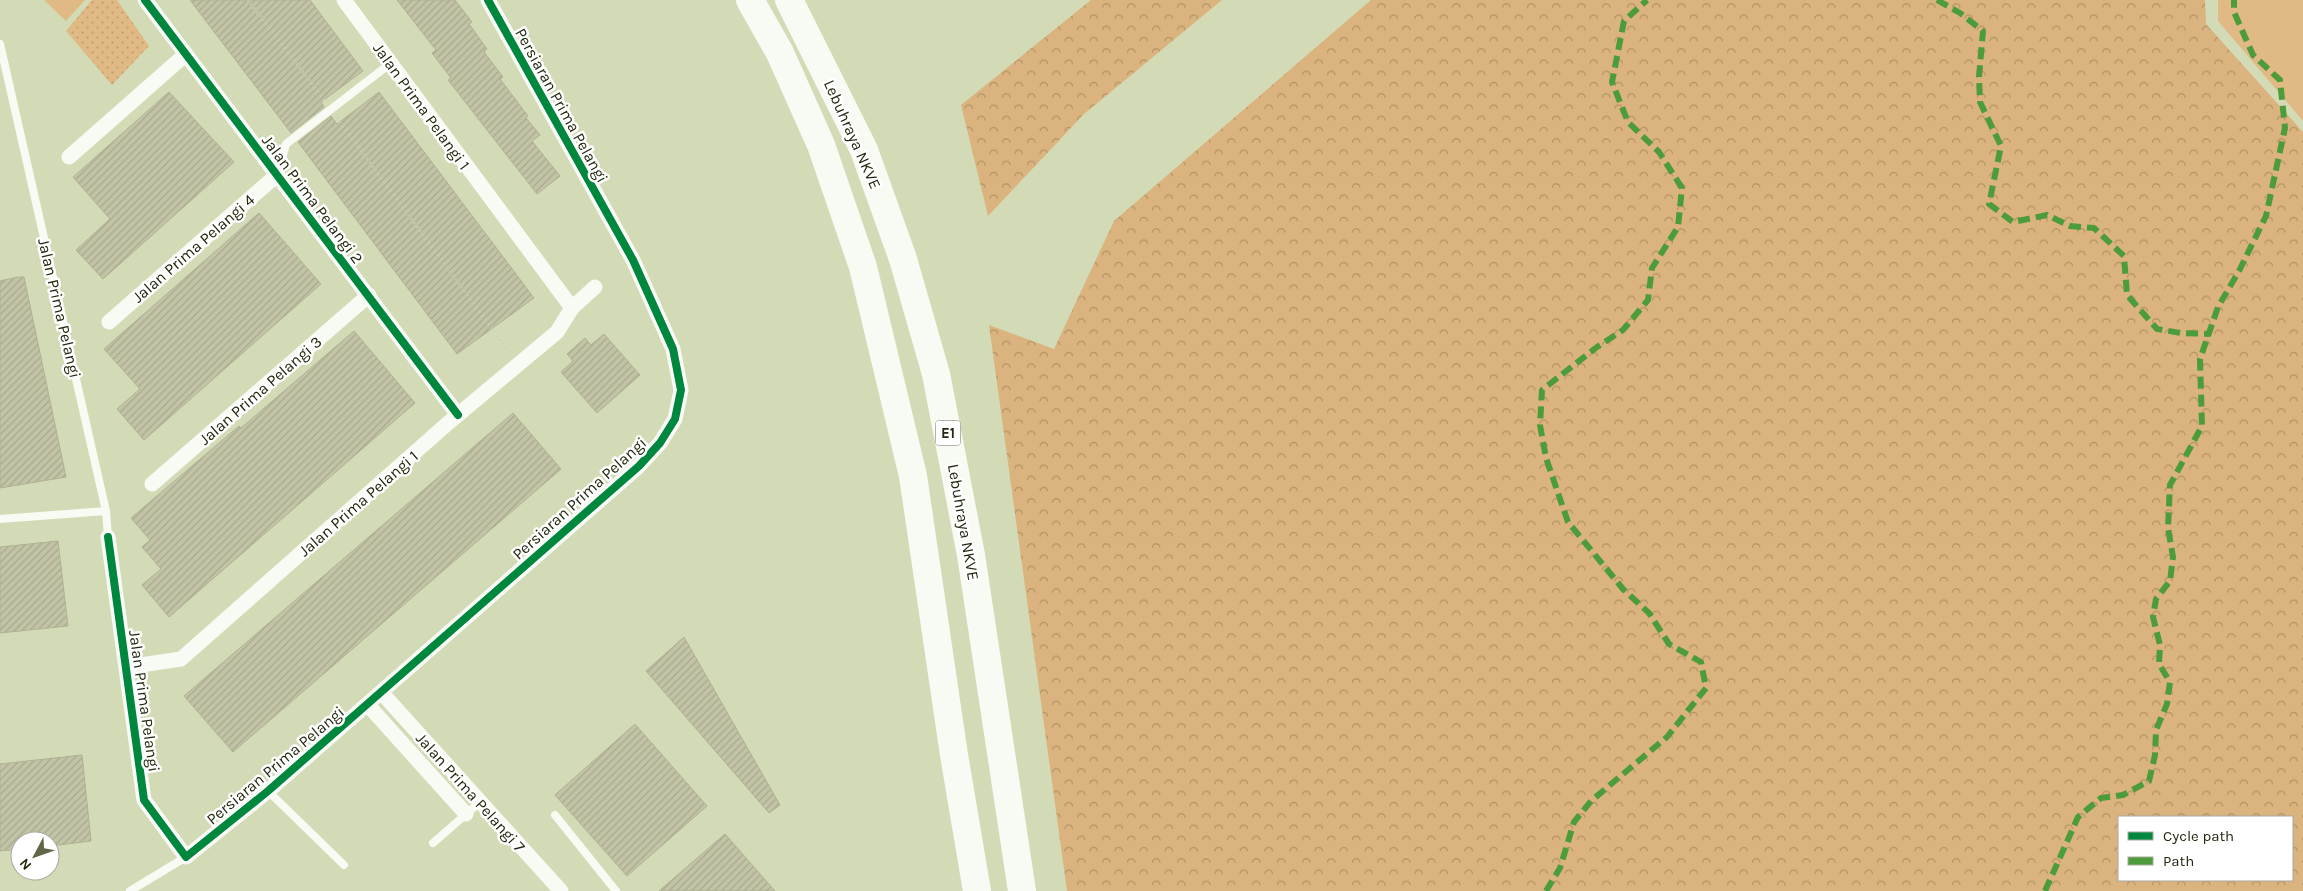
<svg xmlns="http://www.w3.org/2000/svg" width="2303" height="891" font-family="Karla,sans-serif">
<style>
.grass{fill:#e1b984}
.forest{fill:url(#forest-crowns);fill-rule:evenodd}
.park{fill:url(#park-dots)}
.building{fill:url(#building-hatch);stroke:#afb193}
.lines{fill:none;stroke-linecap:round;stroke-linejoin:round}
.path{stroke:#cacdc2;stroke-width:3;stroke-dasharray:1 4;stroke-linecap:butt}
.lane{stroke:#f8faf4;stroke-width:8}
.street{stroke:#f8faf4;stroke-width:15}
.highway{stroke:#f8faf4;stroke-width:28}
.quiet{stroke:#4d9c3b;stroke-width:6;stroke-dasharray:12 6;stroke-linecap:butt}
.cycleway-casing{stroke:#fff;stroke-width:11}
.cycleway{stroke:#00873e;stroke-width:8}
.labels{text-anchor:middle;stroke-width:5;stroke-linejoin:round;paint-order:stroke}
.shield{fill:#fff;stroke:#646856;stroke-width:1}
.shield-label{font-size:15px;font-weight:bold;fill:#22270d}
.street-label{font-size:16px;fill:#22270d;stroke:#fff}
</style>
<defs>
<pattern id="forest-crowns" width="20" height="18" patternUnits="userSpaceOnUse" patternTransform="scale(1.25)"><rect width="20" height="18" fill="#dbb37e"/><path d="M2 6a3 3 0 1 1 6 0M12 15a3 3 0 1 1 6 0" fill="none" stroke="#b19266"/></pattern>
<pattern id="park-dots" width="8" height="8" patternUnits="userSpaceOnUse" patternTransform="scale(1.25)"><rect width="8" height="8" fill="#e1b984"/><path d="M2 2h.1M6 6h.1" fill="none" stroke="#c19f71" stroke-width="1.8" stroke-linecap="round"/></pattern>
<pattern id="building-hatch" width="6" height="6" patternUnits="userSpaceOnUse" patternTransform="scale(1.25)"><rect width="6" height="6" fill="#c3c4a6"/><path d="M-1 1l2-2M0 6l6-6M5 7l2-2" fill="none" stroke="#a7a88e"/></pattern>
</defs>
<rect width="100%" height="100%" fill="#d3dbb6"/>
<path class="grass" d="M44 0H85L66 21Z
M2218 0H2303V121L2218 21Z"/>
<path class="forest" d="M1091 0H1222L1084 114 988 216 961 105Z
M1371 0H2205L2206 24 2303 132V891H1067L989 325 1054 349 1114 221ZM2119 817H2292V880H2119Z"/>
<path class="park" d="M92 0H117L149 46 112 85 66 31Z"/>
<path class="building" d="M190 0H310L363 71 321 102 324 107 291 133Z
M397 0H455L472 22 469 24 487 49 484 52 503 77 500 79 528 116 526 118 540 135 532 141 560 176 537 194 448 80 451 78 432 53 436 50Z
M169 92 234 162 103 279 76 250 110 219 73 177Z
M379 92 534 298 457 354 298 142 331 116 337 124Z
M259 213 321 284 144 440 117 409 140 389 104 349Z
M18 277H24L66 477 0 488V281Z
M354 331 415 403 169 617 142 585 161 569 142 547 150 540 131 518 239 426 241 428Z
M604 334 640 375 597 413 561 372 573 361 567 354 585 338 591 345Z
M513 413 561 469 233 752 184 696Z
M58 541 68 626 0 633V547Z
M684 637 780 805 769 813 646 671Z
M635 724 707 806 627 876 555 795Z
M82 755 91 841 50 846V841H20V849L0 851V764Z
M725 834 775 891H659Z"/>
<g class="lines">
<path class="path" d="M248 0 325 101
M337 118 510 353"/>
<path class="lane" d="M0 44 106 511 108 537
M278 174 286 144 391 63
M0 519 106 511
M268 791 344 865
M555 815 616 891
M433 843 480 802
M130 891 186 857"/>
<path class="street" d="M145 0 458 415
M344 0 572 308
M69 157 186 54
M109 322 278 174
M152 484 369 295
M108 537 144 800 186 857 268 791 639 466 660 443 675 419 681 390 673 349 633 260 488 0
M127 667 181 659 447 424 557 332 572 308 595 287
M381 692 561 891
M367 704 466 814"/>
<path class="highway" d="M750 0 780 53 821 145 863 267 913 476 954 755 977 891
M789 0 864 150 903 259 936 374 971 555 1022 891"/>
<path class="quiet" d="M1937 0 1960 13 1983 31 1979 77 1980 102 2001 146 1989 204 2013 222 2047 215 2070 226 2094 228 2124 256 2127 295 2157 329 2181 333 2209 334
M1546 891 1560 868 1574 822 1591 801 1667 737 1706 688 1701 662 1669 644 1649 613 1623 589 1568 522 1546 458 1540 425 1542 390 1597 347 1623 330 1648 300 1652 268 1678 227 1682 188 1659 152 1628 122 1612 82 1624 21 1647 0
M2045 891 2078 817 2101 798 2123 795 2149 781 2155 755 2156 730 2167 704 2170 682 2159 664 2160 645 2153 617 2156 599 2170 581 2173 557 2168 528 2170 485 2202 426 2200 359 2218 307 2239 271 2266 216 2285 128 2280 80 2253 55 2234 12V0"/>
<g class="cycleway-casing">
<path id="cycleway" d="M145 0 458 415
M108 537 144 800 186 857 268 791 639 466 660 443 675 419 681 390 673 349 633 260 488 0"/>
</g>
<use href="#cycleway" class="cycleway"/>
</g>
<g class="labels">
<rect class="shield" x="935.5" y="420.5" width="25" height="25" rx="4"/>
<g class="shield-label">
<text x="948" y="438">E1</text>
</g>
<g class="street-label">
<text transform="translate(562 105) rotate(61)" y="6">Persiaran Prima Pelangi</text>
<text transform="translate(422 106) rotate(54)" y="6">Jalan Prima Pelangi 1</text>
<text transform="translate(853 134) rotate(66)" y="6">Lebuhraya NKVE</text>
<text transform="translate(313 199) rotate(53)" y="6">Jalan Prima Pelangi 2</text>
<text transform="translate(193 248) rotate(-41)" y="6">Jalan Prima Pelangi 4</text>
<text transform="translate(60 308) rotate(77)" y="6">Jalan Prima Pelangi</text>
<text transform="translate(260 390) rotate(-41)" y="6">Jalan Prima Pelangi 3</text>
<text transform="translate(579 498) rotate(-42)" y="6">Persiaran Prima Pelangi</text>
<text transform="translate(358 503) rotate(-41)" y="6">Jalan Prima Pelangi 1</text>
<text transform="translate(964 522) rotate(80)" y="6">Lebuhraya NKVE</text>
<text transform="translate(145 701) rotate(82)" y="6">Jalan Prima Pelangi</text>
<text transform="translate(275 765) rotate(-40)" y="6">Persiaran Prima Pelangi</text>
<text transform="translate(471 792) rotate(48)" y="6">Jalan Prima Pelangi 7</text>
</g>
</g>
<rect x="2118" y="816" width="175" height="65" fill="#ffffff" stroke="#a7a99e"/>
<rect x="2128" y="832" width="25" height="8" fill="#00873e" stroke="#a7a99e"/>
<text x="2163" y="841" font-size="15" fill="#22270d">Cycle path</text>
<rect x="2128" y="857" width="25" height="8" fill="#4d9c3b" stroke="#a7a99e"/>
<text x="2163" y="866" font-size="15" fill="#22270d">Path</text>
<g transform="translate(35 856) rotate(229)"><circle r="24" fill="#ffffff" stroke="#a7a99e"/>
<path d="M0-4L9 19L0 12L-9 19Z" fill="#606648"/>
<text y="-8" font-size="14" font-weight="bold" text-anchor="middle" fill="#22270d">N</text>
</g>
</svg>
